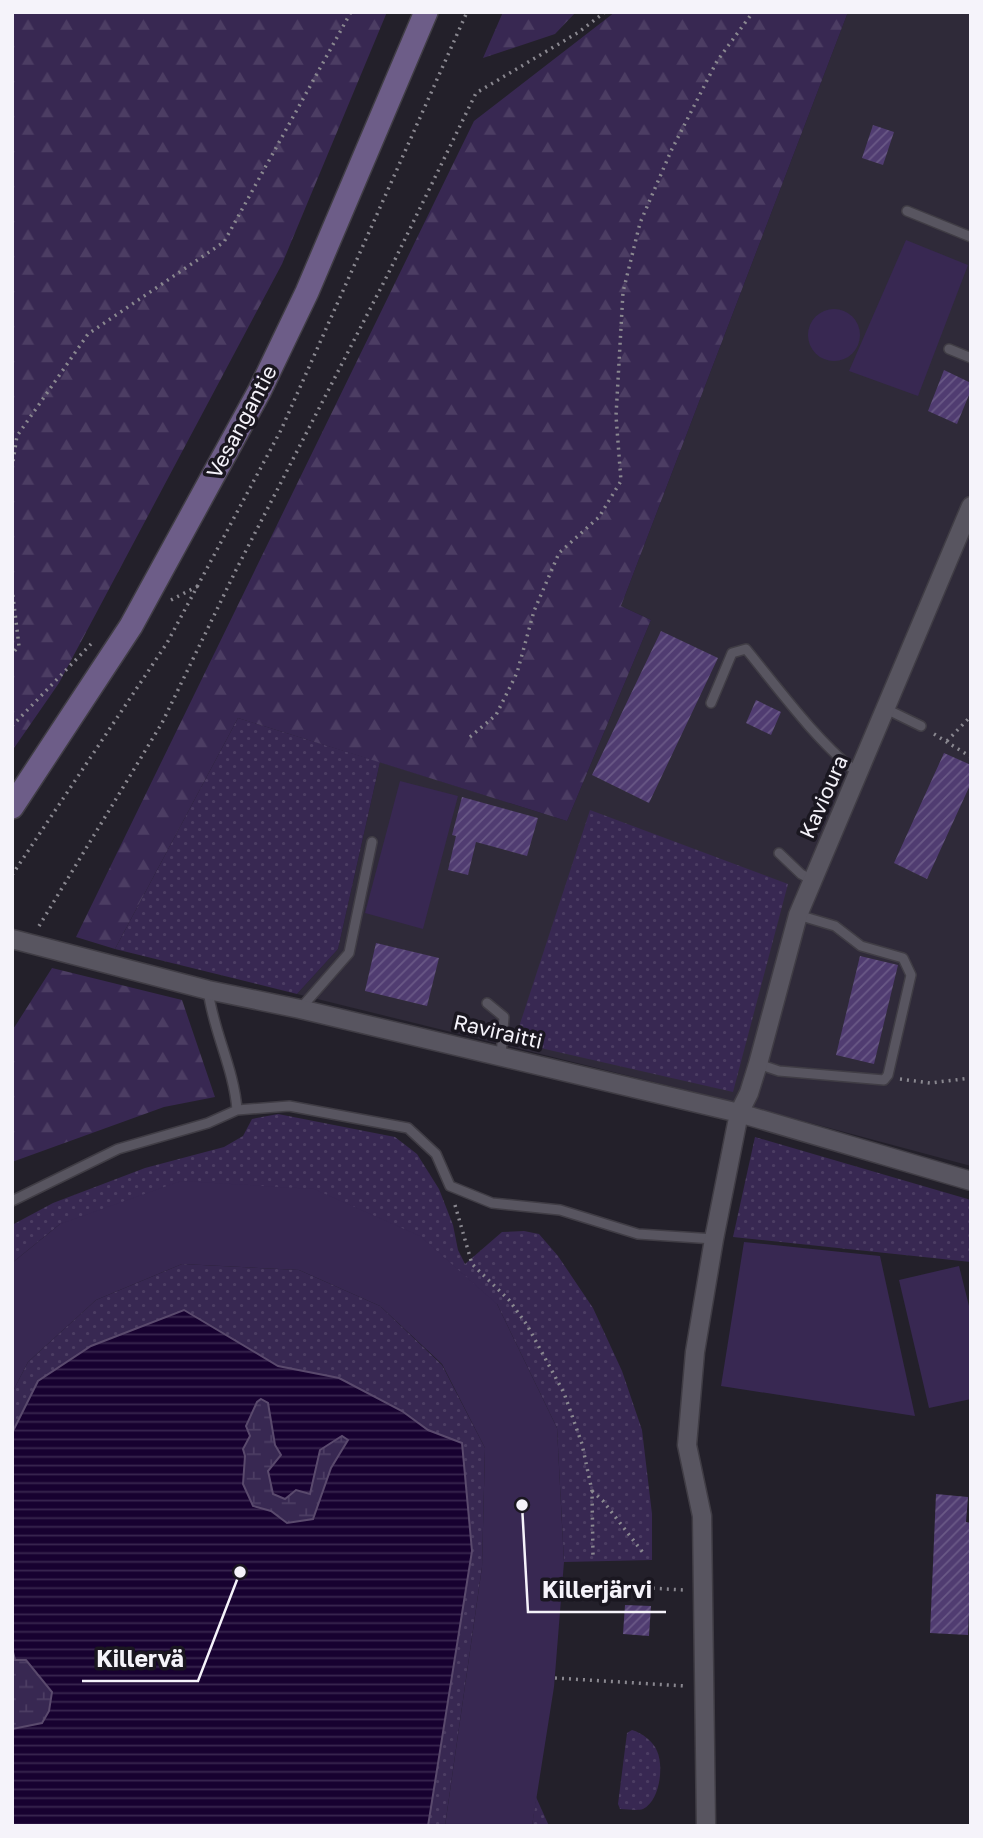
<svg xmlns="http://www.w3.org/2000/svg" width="983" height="1838" font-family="'Golos Text',sans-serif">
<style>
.built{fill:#2f2a39}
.grass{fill:url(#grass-dots)}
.forest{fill:url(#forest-firs)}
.wetland{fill:url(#wetland-marsh)}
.pitch{fill:#382852}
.water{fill:url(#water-rules);stroke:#5a4a6d;stroke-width:2;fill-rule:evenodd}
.building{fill:url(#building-hatch)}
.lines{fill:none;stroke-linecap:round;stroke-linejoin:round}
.lane-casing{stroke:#403d45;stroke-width:12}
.street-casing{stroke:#403d45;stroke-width:21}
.secondary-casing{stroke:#403d45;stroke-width:26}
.path{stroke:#8a8890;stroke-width:3.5;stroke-dasharray:2 5;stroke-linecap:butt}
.lane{stroke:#585560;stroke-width:9}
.street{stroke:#585560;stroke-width:18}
.secondary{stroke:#6d5d88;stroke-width:23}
.labels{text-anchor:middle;stroke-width:7;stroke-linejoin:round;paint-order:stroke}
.street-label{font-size:21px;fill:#f5f3fa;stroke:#1a1720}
.leader{fill:none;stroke:#f5f3fa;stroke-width:2.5}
.callout-dot{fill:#f5f3fa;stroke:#1a1720;stroke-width:2.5}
.callout-label{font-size:23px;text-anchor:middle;font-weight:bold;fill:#f5f3fa;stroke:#1a1720;stroke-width:7;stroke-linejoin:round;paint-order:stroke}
</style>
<defs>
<pattern id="grass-dots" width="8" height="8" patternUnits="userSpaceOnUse" patternTransform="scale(1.75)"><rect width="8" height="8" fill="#382852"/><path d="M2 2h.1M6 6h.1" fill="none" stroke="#4c3d63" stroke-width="1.8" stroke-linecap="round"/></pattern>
<pattern id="forest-firs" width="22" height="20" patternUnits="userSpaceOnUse" patternTransform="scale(1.75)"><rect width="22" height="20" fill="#382852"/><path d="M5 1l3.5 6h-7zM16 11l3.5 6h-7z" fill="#4c3d63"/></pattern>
<pattern id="wetland-marsh" width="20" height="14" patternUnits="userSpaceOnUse" patternTransform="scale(1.75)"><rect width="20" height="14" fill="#382852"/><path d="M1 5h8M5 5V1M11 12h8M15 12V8" fill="none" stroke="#4c3d63"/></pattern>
<pattern id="water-rules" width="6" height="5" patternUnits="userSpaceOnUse" patternTransform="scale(1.75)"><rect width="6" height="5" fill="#170130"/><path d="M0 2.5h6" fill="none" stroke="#39264f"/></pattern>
<pattern id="building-hatch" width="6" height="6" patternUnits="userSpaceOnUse" patternTransform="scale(1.75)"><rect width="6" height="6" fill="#503c71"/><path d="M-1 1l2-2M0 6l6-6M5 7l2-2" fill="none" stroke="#6a5986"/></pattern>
</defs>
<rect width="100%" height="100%" fill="#23202a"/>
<path class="built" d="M848 12H971V1166L710 1096 297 994 338 949 380 762 567 821 651 620 621 606Z"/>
<path class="grass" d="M238 718 380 762 338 949 297 994 115 949Z
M590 810 788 884 733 1092 514 1042Z
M278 1114 395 1137 417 1154 439 1189 453 1225 458 1250 465 1264 502 1232 524 1231 539 1234 558 1256 593 1308 622 1371 642 1430 652 1514V1560L564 1562 557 1428 497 1304 60 1224 12 1263V1225L53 1203 145 1168 224 1147 243 1136 252 1119Z
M755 1137 971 1200V1262L733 1237Z
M182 1264 299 1270 380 1306 442 1365 485 1448 482 1567 445 1826H428L472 1551 462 1443 428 1430 402 1411 339 1378 278 1366 184 1310 91 1346 38 1381 12 1433V1393L28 1362 96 1300Z
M632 1730C642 1733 653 1741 657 1751 664 1766 660 1801 643 1809 637 1811 627 1809 620 1809L618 1804 627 1733Z
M536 1797 549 1826H532Z"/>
<path class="forest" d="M12 12H387L282 264 59 683 12 751Z
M503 12H576L555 34 483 58Z
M615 12H848L621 606 651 620 567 821 238 718 115 949 76 937 474 121Z
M52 968 182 1000 215 1097 164 1107 12 1162V1031Z"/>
<path class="wetland" d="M261 1399 268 1403 275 1445 281 1455 268 1471 273 1494 296 1490 310 1494 320 1449 342 1436 348 1440 331 1468 313 1519 287 1523 271 1511 253 1506 243 1484 245 1456 243 1449 250 1436 246 1426 257 1402Z
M12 1594 14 1603 13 1652 25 1660 52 1692 49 1711 42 1723 12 1729Z"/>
<path class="pitch" d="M906 240 968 265 918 396 849 371Z
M808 335a26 26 0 1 1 52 0a26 26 0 1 1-52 0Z
M400 781 458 796 423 929 365 913Z
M181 1181 314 1189 420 1236 497 1304 557 1428 564 1562 554 1687 532 1826H445L482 1567 485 1448 442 1364 380 1306 299 1270 182 1264 96 1300 28 1362 12 1393V1263L60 1224Z
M744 1242 880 1256 915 1416 721 1386Z
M959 1266 971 1314V1399L929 1408 899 1280Z"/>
<path class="water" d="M184 1310 278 1366 339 1378 402 1411 428 1430 462 1443 472 1551 428 1826H12V1729L42 1723 49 1711 52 1692 26 1660H15L13 1652 12 1433 38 1381 91 1346ZM261 1399 268 1403 275 1445 281 1455 268 1471 273 1494 285 1499 296 1490 310 1494 320 1450 342 1436 348 1440 331 1468 313 1519 287 1523 271 1511 253 1506 243 1484 245 1456 243 1449 250 1436 246 1426 257 1402Z"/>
<path class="building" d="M873 125 894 132 883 165 862 158Z
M944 370 971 383V390L957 424 928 411Z
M661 631 718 658 649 803 592 775Z
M756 700 781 712 771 735 746 723Z
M944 753 971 765V783L927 879 894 863Z
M462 797 538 818 527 856 476 842 468 875 448 870 456 836 452 835Z
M376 943 439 958 427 1006 365 991Z
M860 956 898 965 874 1064 836 1055Z
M936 1494 968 1497 966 1522 971 1523V1570L968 1635 930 1633Z
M625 1605 651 1606 649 1636 623 1634Z"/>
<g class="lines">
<g class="lane-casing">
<path id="lane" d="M907 211 971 237
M949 349 971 358
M711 703 732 653 746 649C778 688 818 743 858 773
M886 709 921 726
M779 853 801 874 812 880
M208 990C213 1031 234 1068 237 1110
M487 1003 504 1017 501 1056
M300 1009 349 953 372 842
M758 1064 779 1071 884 1080 888 1075 911 975 903 958 861 946 835 926 798 915
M12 1201 118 1149 208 1123 237 1110 289 1106 408 1128 436 1154 450 1186 492 1203 560 1210 638 1234 714 1239"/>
</g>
<g class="street-casing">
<path id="street" d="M12 939 208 990 300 1009 739 1113 971 1181
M706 1826 702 1516 687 1445 695 1352 714 1239 739 1113 749 1093 758 1064 798 915 971 506"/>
</g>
<g class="secondary-casing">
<path id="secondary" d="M12 807 131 626 260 390 307 292 426 12"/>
</g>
<path class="path" d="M12 468 17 436 88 334 224 242 351 12
M12 588 19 646 12 654
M171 600 198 586
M12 726 91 644
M934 734 971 757
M470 737 496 715 517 673 534 611 559 553 599 517 621 481 616 416 623 292 640 223 671 151 717 61 753 12
M947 741 971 716
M12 875 167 643 281 430 467 12
M39 926 162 723 236 570 387 276 476 93 579 32 605 12
M900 1079 930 1083 971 1078
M455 1205 472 1264 509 1300 527 1325 564 1393 582 1444 592 1491 593 1557
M592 1491 603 1501 644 1554
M562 1583 684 1590
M555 1678 685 1686"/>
<use href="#lane" class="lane"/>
<use href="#street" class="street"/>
<use href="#secondary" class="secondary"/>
</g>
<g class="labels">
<g class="street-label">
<text transform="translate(242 422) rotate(-62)" y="7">Vesangantie</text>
<text transform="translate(824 797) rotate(-66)" y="7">Kavioura</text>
<text transform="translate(498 1032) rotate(13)" y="7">Raviraitti</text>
</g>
</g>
<path class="leader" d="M522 1505L528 1612H666M240 1572L198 1681H82"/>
<g class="callout-dot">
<circle cx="522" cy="1505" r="7"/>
<circle cx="240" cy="1572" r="7"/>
</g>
<g class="callout-label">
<text x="597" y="1598">Killerjärvi</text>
<text x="140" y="1667">Killervä</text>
</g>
<rect width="983" height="1838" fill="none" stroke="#f5f3fa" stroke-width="28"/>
</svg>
